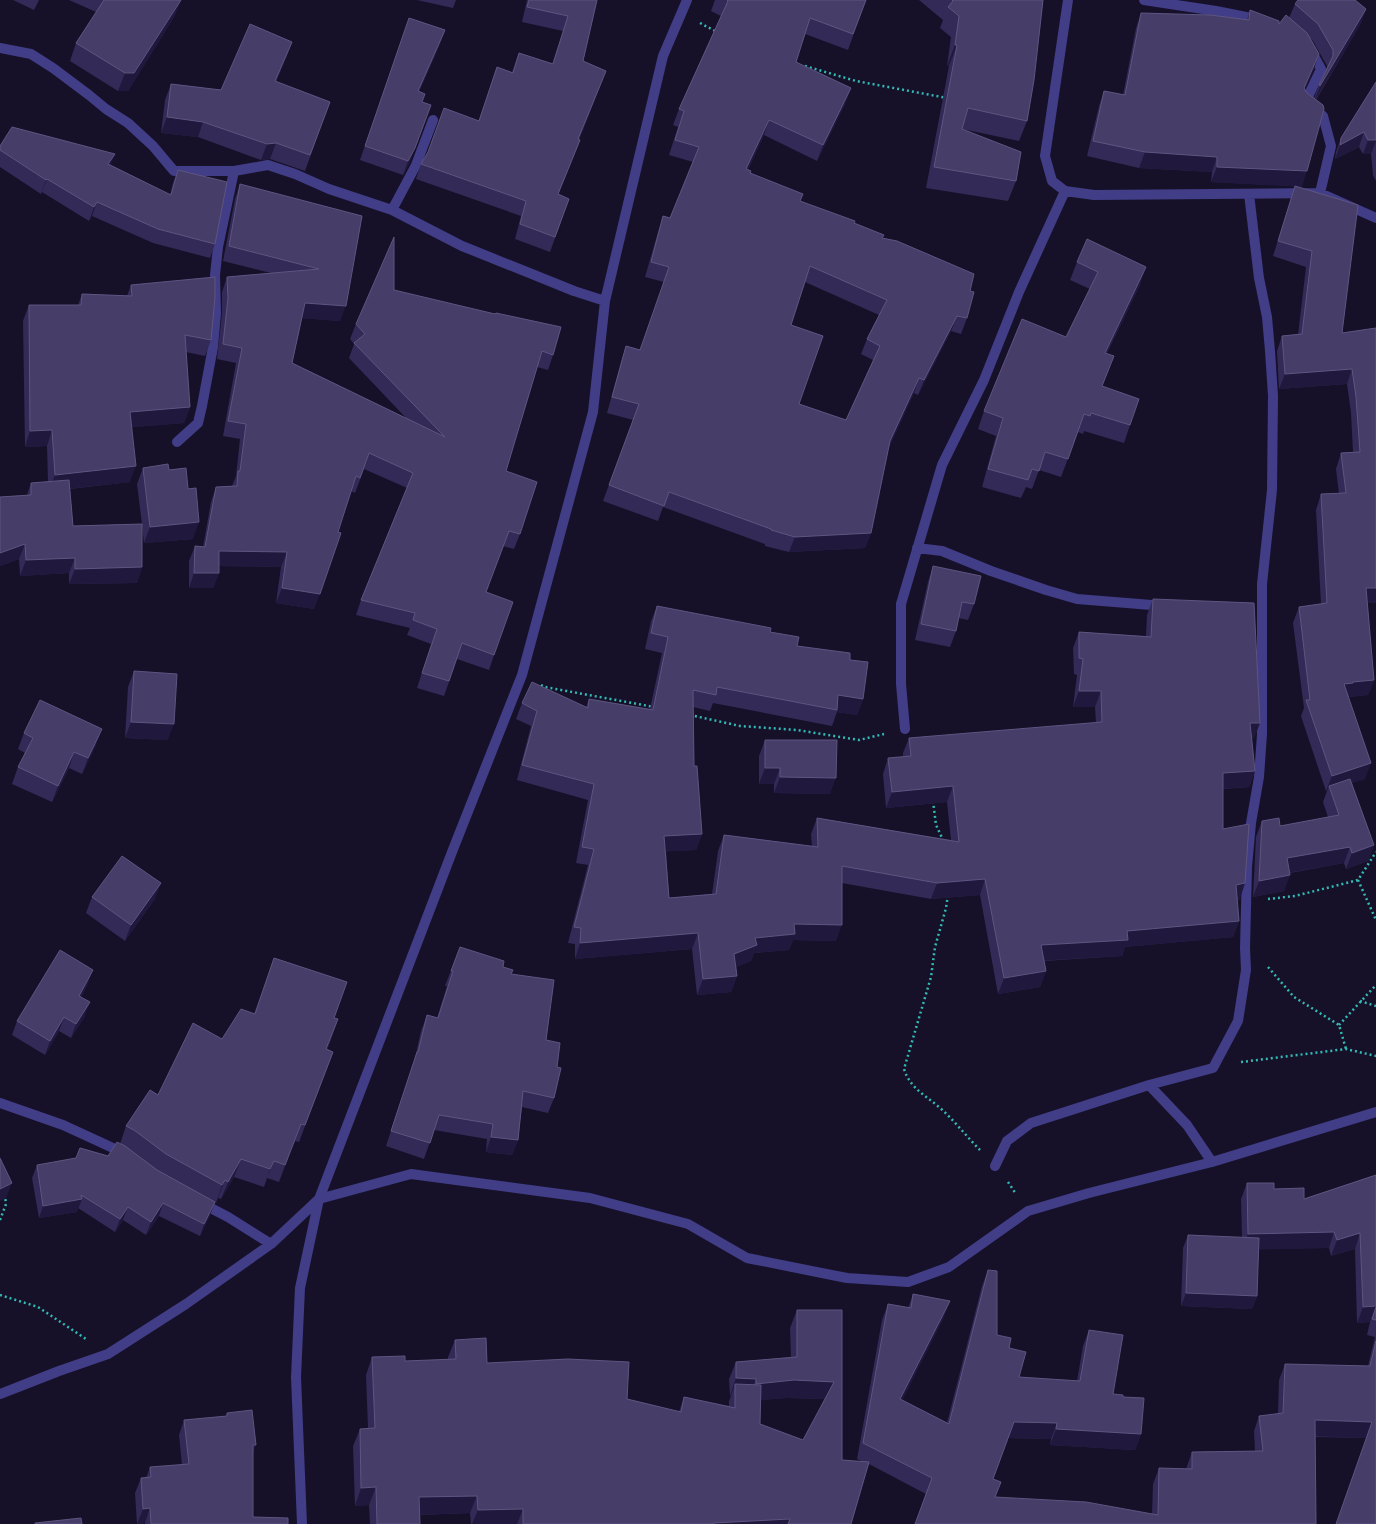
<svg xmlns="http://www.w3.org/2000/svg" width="1376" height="1524" font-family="'Alegreya Sans',sans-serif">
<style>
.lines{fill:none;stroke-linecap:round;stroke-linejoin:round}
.path{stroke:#32bab5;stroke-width:2.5;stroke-dasharray:2 3;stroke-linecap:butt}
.minor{stroke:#413d87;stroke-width:10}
.wall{fill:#342a57;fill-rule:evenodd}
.shaded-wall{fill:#20183d}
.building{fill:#463d69;stroke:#5e5580;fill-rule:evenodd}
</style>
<rect width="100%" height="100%" fill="#161129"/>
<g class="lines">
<path class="path" d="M700 23 717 32
M805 66 856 81 947 98
M541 685 545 687 654 707
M690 715 740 726 797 730 859 740 884 734
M933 801 936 825 944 842
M1358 880 1376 920
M948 895 946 908 935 947 931 977 904 1069C910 1088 925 1095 939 1107 954 1120 966 1136 980 1150
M1268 899 1295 896 1358 880 1376 852
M1268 967 1294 997 1339 1025 1346 1049
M1360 1001 1376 1006
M1339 1025 1376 985
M1241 1062 1346 1049 1376 1056
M1008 1182 1016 1194
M0 1220 6 1204 5 1196
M0 1295 38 1307 86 1339"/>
<path class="minor" d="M1068 0 1045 156 1052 181 1065 191 1094 195 1320 193 1376 218
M1144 0 1216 11 1261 20
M0 48 31 54 53 68 89 95 106 109 128 123 153 146 174 171H234L268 165 295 174 329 189 392 210 462 246 574 291 605 301
M1310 49 1321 69 1305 103 1323 116 1331 146 1320 193
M392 210 416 165 433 120
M177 442 198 423 202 406 213 347 216 313 215 275 218 247 234 171
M917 548 942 551 991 571 1046 590 1077 599 1164 606
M905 729 901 684V604L942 465 984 380 1019 292 1065 191
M1149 1085 1187 1125 1212 1162
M0 1103 63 1125 126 1154
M995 1166 1007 1141 1031 1123 1149 1085 1213 1068 1238 1021 1246 970 1245 948 1247 867 1251 823 1259 777 1262 734V584L1272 490 1273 396 1270 351 1267 317 1259 278 1249 194
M201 1203 228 1217 271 1244
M0 1394 59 1371 108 1354 186 1304 271 1244 319 1199 411 1174 590 1198 688 1224 747 1258 847 1278 908 1282 949 1267 1028 1211 1089 1193 1212 1162 1376 1112
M302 1524 296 1377 300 1288 319 1199 452 852 522 675 593 412 605 301 663 56 687 0"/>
</g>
<path class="wall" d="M13 0H39L34 10Z
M69 0H181L174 17 128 91H118L70 61 76 43 96 12Z
M417 0H456L453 8Z
M527 0H597L583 61 606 71 579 140H580L558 195 569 199 550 252 515 239 521 216 416 179 421 164 479 120 497 67 512 72 519 53 552 64 563 31 522 22Z
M715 0H866L848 50 805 34 796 62 845 104 817 161 764 135 748 170 751 173 800 201 854 223 883 238 970 291 967 318 961 334 951 331 918 395 914 393 889 447 871 533 865 548 789 552 765 546V544L663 507 658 521 603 501 633 420 607 413 621 362 626 346 640 350 664 282 645 277 658 232 663 216 670 218 693 162 669 155 678 127 673 125 679 109 721 16 711 11ZM805 282 879 315 867 339 861 354 873 360 846 420 799 404 791 325Z
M919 0H1043L1027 121 1019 141 962 129 1016 181 1008 201 926 188 949 66H947L951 37 940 28 943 20Z
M1295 4 1366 9 1360 25 1316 100 1302 187 1295 186 1342 333 1376 328V603H1367L1374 680 1368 695 1348 697 1365 779 1351 783 1374 845 1368 861 1346 869 1344 863 1290 873 1284 891 1253 897 1256 837 1262 821 1280 826 1328 817 1323 802 1327 791H1326L1301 716 1304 708 1293 623 1299 607 1321 604 1316 510 1321 494H1339L1336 469 1341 453 1353 452 1351 413 1347 384 1279 389 1277 351 1282 336 1298 335 1306 267 1273 256 1290 202 1295 186 1211 182 1212 172 1139 168 1087 156 1099 106 1104 91 1123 95 1136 28 1141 13 1247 20 1250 10 1279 24 1289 18ZM1311 39 1313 41 1327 66V68L1319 85 1314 98 1307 93 1305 89 1314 69Z
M445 30 440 44 419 92 422 102 410 162 403 175 360 160 404 32Z
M292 42 286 58 276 82 330 102 305 171 270 159 261 160 198 137 161 133 165 100 171 84 221 90Z
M1376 82V181L1373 175 1371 154H1363L1359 147 1335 159 1336 152 1341 138Z
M0 146 111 165 170 195 173 183 178 170 215 244 210 258 153 243 92 216 89 221 42 192 41 194 0 167Z
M240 184 362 216 340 321 302 318 292 363 407 419 349 358 354 344 350 339 356 324 394 290 553 355 548 370 537 367 506 471 520 534 514 549 503 546 486 592 494 655 489 670 457 659 444 696 417 688 431 644 407 635 410 628 356 615 361 600 407 488 364 469 355 493 351 491 338 532 314 609 276 603 281 567 219 566V573L213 588H189V561L195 546 203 547 211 502 216 487 232 486 236 476 240 439 223 436 236 363 217 359 222 313V292L227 277 271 273 223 261 235 199Z
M1077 262 1140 285 1107 353V374L1102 386 1130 425 1124 443 1084 431 1083 434 1078 432 1061 477 1039 470 1032 489 1026 487 1021 498 982 487 996 436 978 429 984 411 1066 337 1090 289 1070 280Z
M131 285 211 340 205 356 186 352 190 407 184 423 132 427 130 482 70 489 73 526 142 524 137 484 143 468 169 470 193 539 144 543 142 526V567L137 583 69 584V573L20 576 19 559 0 566V497L27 495 31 483 48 482 47 446 25 447 23 321 29 305H78L82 294 127 296Z
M933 566 974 604 968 620 958 618 956 631 950 647 915 640 928 582Z
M1153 599 1254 739H1252L1255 771 1249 787 1223 789V829L1240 899 1237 900 1239 921 1233 937 1125 947 1122 956 1044 961 1046 971 1040 987 998 994 980 895 931 899 842 883 836 941 793 940 789 950 754 953 751 961 736 967 737 976 731 992 697 995 692 949 575 959V944L568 943 588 865 576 863 588 800 517 780 531 726 516 719 522 703 586 707 589 699 650 709 662 653 645 649 651 621 657 606 770 632 797 646 850 660 863 699 857 715 837 712 832 726 713 703 710 711 693 707 694 766 702 834 696 850 666 851 669 898 712 894 718 851 724 835 812 846 811 834 817 818 951 840 947 802 886 808 883 774 888 758 903 757V753L909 738 1096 723 1095 707H1073L1077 675 1074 674 1073 648 1079 632 1146 636 1147 615Z
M134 671 168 740 125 738 128 687Z
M24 733 96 745 82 774 69 768 52 802 12 784 18 767 25 753 18 749Z
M765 740 830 794 774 793V784H759V756Z
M92 897 155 899 125 941 86 913Z
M460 947 503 967 511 974 546 1040 557 1067 554 1098 548 1113 522 1107 518 1140 512 1155 486 1152 487 1139 434 1130 424 1159 386 1146 415 1058 421 1031 427 1015 437 1018 447 986H445Z
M274 958 334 1018 332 1037 327 1050 333 1052 299 1142 295 1141 279 1182 267 1178 264 1187 234 1177 221 1199 218 1198 216 1203 215 1202 210 1215 200 1236 159 1216 146 1235 123 1220 115 1232 78 1208 77 1212 39 1218 32 1178 37 1165 76 1158 80 1148 108 1156 120 1144 126 1126 158 1095 222 1039 254 1014Z
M88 983 81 997 85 1016 71 1038 59 1031 45 1055 12 1035 17 1021Z
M1376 1175V1524L1367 1438 1315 1437 1316 1524H915L926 1494 869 1464 851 1524H471L470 1513 420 1515V1524H370L369 1505 355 1506 353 1446 360 1429 368 1428 366 1375 372 1357 405 1361 448 1360V1357L455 1340 487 1363 679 1412 684 1397 729 1406V1401L731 1396H730L729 1379 736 1362 791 1357 790 1328 797 1310H842V1460L864 1462 857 1459 882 1320 888 1304 908 1308 913 1294 944 1317 902 1400 947 1423 982 1286 988 1270 997 1335 1009 1348 1019 1377 1077 1381 1083 1346 1089 1330 1113 1394 1123 1397 1141 1434 1135 1450 1050 1445 1051 1439 1008 1438 993 1479 995 1497 1152 1514 1153 1484 1159 1468 1186 1469 1192 1452 1255 1451 1254 1431 1259 1416 1278 1414 1279 1380 1285 1364 1368 1366 1375 1337 1367 1335 1370 1322 1357 1323 1355 1249 1331 1256 1329 1248 1258 1249 1257 1296 1252 1309 1181 1306 1183 1248 1188 1235 1242 1238 1241 1199 1247 1183 1274 1189 1304 1199ZM787 1398 825 1399 803 1440 760 1424V1400Z
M227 1413 253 1455V1517L288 1524H145V1523L137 1524 135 1493 141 1478H146L150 1467 182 1465 179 1435 184 1420 226 1416Z"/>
<path class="shaded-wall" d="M181 0 174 17 128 91H118L125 73Z
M1366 9 1360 25 1314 102 1320 86Z
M445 30 440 44 413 105 418 91Z
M292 42 286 58 269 97 275 81Z
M955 45H957L949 66H947Z
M1319 54 1314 69 1299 103 1304 88Z
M606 71 600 86 573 154 578 139Z
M851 88 845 104 817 161 823 145Z
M431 105 410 162 403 175 408 161Z
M167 117 203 122 198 137 161 133Z
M769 120 764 135 741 185 746 169Z
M1364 132 1359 147 1335 159 1340 145Z
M1368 140H1376V141L1371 154H1363Z
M276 143 270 159 261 160 267 144Z
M1145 152 1217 157 1212 172 1139 168Z
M115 154 110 167 108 164Z
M1217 167 1307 171 1302 187 1211 182Z
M47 179 42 192 41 194 46 180Z
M97 202 92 216 89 221 94 207Z
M1146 267 1140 285 1098 370 1105 353Z
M305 303 346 306 340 321 299 318Z
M957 316 951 331 918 395 924 380Z
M1352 369 1347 384 1279 389 1285 374Z
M919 378 914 393 885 457 890 441Z
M190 407 184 423 124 428 130 412Z
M52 430 47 446 25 447 30 431Z
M136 466 130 482 49 491 55 475Z
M199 522 193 539 144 543 150 527Z
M871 533 865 548 789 552 795 537Z
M25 544 19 559 0 566V553Z
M219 551 287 552 281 567 214 566Z
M75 558 69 573 20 576 26 560Z
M142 567 137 583 69 584 75 569Z
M194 573H219L213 588H189Z
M282 588 320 594 314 609 276 603Z
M1366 588H1376V603H1361Z
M1374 680 1368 695 1348 697 1344 684 1353 682Z
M1079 691H1101L1095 707H1073Z
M838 695 863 699 857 715 837 712V710Z
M131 722 174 724 168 740 125 738Z
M1250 723H1260L1254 739H1245Z
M102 729 96 745 82 774 88 758Z
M74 752 69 768 52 802 58 786Z
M1371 763 1365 779 1331 790 1329 786 1327 791H1326L1332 776Z
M765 768H780L774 784H759Z
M1255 771 1249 787 1217 789 1223 773Z
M780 777 836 778 830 794 774 793Z
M953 786 947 802 886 808 892 792Z
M702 834 696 850 659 852 664 836Z
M1374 845 1368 861 1346 869 1352 853Z
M1350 847 1344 863 1281 874 1287 858Z
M1290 875 1284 891 1253 897 1259 881Z
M985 879 980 895 931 899 937 883Z
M161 883 155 899 125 941 131 925Z
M1245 883 1240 899 1230 901 1236 885Z
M1239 921 1233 937 1125 947 1122 956 1035 961 1041 945 1127 931Z
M794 924 842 925 836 941 793 940 789 950 754 953 751 961 728 970 734 954 755 938Z
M698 933 692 949 575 959 580 943Z
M93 970 88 983 74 1009 79 996Z
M1046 971 1040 987 998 994 1004 978Z
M737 976 731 992 697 995 703 979Z
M90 1002 85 1016 71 1038 76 1024Z
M64 1017 59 1031 45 1055 50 1041Z
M338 1019 332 1037 320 1067 326 1049Z
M301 1124 295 1141 279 1182 285 1165Z
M491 1137 518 1140 512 1155 486 1152Z
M241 1159 234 1177 221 1199 228 1182Z
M274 1161 267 1178 264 1187 270 1169Z
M225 1180 218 1198 216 1203 222 1185Z
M12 1183 6 1198 0 1201V1189Z
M82 1199 77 1212 39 1218 43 1206Z
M215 1202 210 1215 200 1236 204 1224Z
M163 1203 159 1216 146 1235 151 1222Z
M128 1207 123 1220 115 1232 120 1219Z
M1334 1232 1329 1248 1243 1250 1248 1234Z
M1360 1233 1355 1249 1331 1256 1337 1240Z
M1186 1293 1257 1296 1252 1309 1181 1306Z
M950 1301 944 1317 895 1415 900 1399Z
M1376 1306 1370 1322 1357 1323 1363 1307Z
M736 1378 756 1379 749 1396 735 1384 731 1396H730Z
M794 1380 834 1382 827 1399 787 1398 750 1401 756 1384Z
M1315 1420 1372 1422 1367 1438 1309 1436Z
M1014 1422 1057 1423 1051 1439 1008 1438Z
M1056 1429 1141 1434 1135 1450 1050 1445Z
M253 1445H256L251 1460Z
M376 1487 369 1505 355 1506 361 1488Z
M477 1496 470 1513 413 1515 419 1497Z
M150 1508 145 1523 137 1524 143 1509Z
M523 1509 517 1524H472L478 1510Z
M790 1519 788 1524H714V1523Z"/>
<path class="building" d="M104 0H181L134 73H125L76 43Z
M529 0H597L583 61 606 71 578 139 580 140 558 194 569 199 555 237 520 224 526 201 421 164 428 152 444 108 479 121 497 67 513 73 519 53 553 64 568 16 527 7Z
M727 0H866L853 34 810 18 796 62 851 88 823 145 769 120 746 169 751 171 750 173 803 194 800 201 855 221 854 223 884 235 882 238 897 241 974 274 970 291 974 292 967 318 957 316 924 380 919 378 890 441 871 533 795 537 771 530V529L669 492 664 506 609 485 639 404 612 397 626 346 640 350 669 267 651 262 663 216 670 218 699 147 675 140 684 111 679 109 728 1ZM810 266 887 300 867 339 880 346 846 420 799 404 823 336 791 325Z
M952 0H1043L1034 80 1027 121 968 108 962 129 1021 152 1016 181 934 167 957 45H955L959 16 948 7 953 1Z
M1298 0H1355L1366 9 1320 86 1319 85 1333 56V50L1318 24 1295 4Z
M1250 10 1279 21V24L1286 15 1307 33 1319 54 1304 88 1307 93 1323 105 1324 109 1307 171 1217 167V157L1145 152 1093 141 1104 91 1125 95 1141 13 1210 15 1249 20Z
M409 18 445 30 418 91 425 94 422 102 431 105 415 148 408 161 365 146Z
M250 24 292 42 275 81 330 102 310 155 276 143 267 144 203 122 167 117 171 84 221 90Z
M1376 82V140H1368L1364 132 1340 145 1341 138Z
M12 127 115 154 108 164 171 195 178 170 227 182 215 244 158 229 97 202 94 207 47 179 46 180 0 150V146Z
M240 184 362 216 346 306 305 303 292 363 445 437 354 343 365 334 356 324 394 237V290L495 314 496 313 561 327 553 355 542 351 506 471 537 482 520 534 509 531 486 592 513 602 494 655 462 643 449 681 422 673 437 629 413 620 415 613 361 600 413 473 369 453 360 478 356 476 338 532 341 533 320 594 282 588 287 552 219 551V573H194L195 546 205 547 216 487 237 486 238 471H240L246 424 228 421 242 348 223 344 228 298 227 277 319 269 229 246Z
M1295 186 1358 205 1342 333 1376 328V588H1366L1374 680 1353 682V683L1344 684 1371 763 1332 776 1306 700H1310L1299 607 1327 603 1321 494 1346 493 1341 453 1360 452 1356 397 1352 369 1285 374 1282 336 1302 334 1312 251 1278 241Z
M1087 239 1146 267 1105 353 1114 356 1102 386 1139 399 1130 425 1091 413 1090 416 1084 414 1068 459 1045 452 1039 471 1032 469 1028 480 988 469 1003 418 984 411 1022 319 1066 337 1098 272 1077 262Z
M215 277V297L211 340 185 335 190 407 130 412 136 466 55 475 52 430 30 431 29 305H81L82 294 132 296 131 285Z
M168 464 169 470 186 468 188 489 196 488 199 522 150 527 143 468Z
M69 480 73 526 142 524V567L75 569V558L26 560 25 544 0 553V497L31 495V483Z
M933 566 981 576 974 604 962 602 956 631 921 624Z
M1153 599 1254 603 1260 723H1250L1255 771 1223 773V829L1249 824 1245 883 1236 885 1239 921 1127 931 1128 940 1041 945 1046 971 1004 978 985 879 937 883 842 866V925L794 924 795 934 755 938 757 945 734 954 737 976 703 979 698 933 580 943 581 928 574 927 594 849 582 847 594 784 522 765 537 711 522 703 532 682 588 708 589 699 653 710 668 637 651 633 657 606 771 628 770 632 799 637 797 646 850 653V660L868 662 863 699 838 695 837 710 717 687 716 695 693 690 694 766H697L702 834 664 836 669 898 716 894 724 835 818 847 817 818 959 842 953 786 892 792 888 758 911 756 909 738 1102 722 1101 691H1079L1083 659 1079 658V632L1151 637Z
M134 671 177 674 174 724 131 722Z
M40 700 102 729 88 758 74 752 58 786 18 767 33 738 24 733Z
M765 740H837L836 778 780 777V768H765Z
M1350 779 1374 845 1352 853 1350 847 1287 858 1290 875 1259 881 1262 821 1279 818 1280 826 1339 815 1329 786Z
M122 856 161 883 131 925 92 897Z
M460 947 504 961 503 967 513 970 511 974 554 980 546 1040 560 1043 557 1067 561 1068 554 1098 523 1091 518 1140 491 1137 493 1124 439 1115 430 1143 391 1131 417 1052H418L427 1015 438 1018 453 971H451Z
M60 950 93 970 79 996 90 1002 76 1024 64 1017 50 1041 17 1021Z
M274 958 347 982 334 1018 338 1019 326 1049 333 1052 305 1125 301 1124 285 1165 274 1161 270 1169 241 1159 228 1182 225 1180 222 1185 166 1154 134 1130 126 1126 150 1090 158 1095 193 1023 222 1039 241 1009 255 1014Z
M117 1142 125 1146 157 1170 215 1202 204 1224 163 1203 151 1222 128 1207 120 1219 81 1195 82 1199 43 1206 37 1165 76 1158 80 1148 108 1156Z
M0 1158 12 1183 0 1189Z
M1376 1175V1306L1363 1307 1360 1233 1337 1240 1334 1232 1248 1234 1247 1183H1274V1189L1304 1188V1199Z
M1188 1235 1259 1238 1257 1296 1186 1293Z
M988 1270 997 1271V1335L1011 1338 1009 1348 1026 1352 1019 1377 1080 1381 1089 1330 1123 1335 1113 1394 1123 1395V1397L1144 1398 1141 1434 1056 1429 1057 1423 1014 1422 993 1479 1001 1482 995 1497 1086 1502 1158 1515 1159 1468 1192 1469V1452L1263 1451 1259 1416 1283 1413 1285 1364 1370 1366 1376 1341V1524H1336L1372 1422 1315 1420 1316 1524H915L932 1478 863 1443 888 1304 911 1308 913 1294 950 1301 900 1399 949 1424Z
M1376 1307V1320L1372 1319Z
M797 1310H842V1460L869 1462 851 1524H788L790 1519 714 1523V1524H523V1509L478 1510 477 1496 419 1497 420 1524H377L376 1487 361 1488 360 1429 375 1428 372 1357 405 1356V1361L456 1359 455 1340 486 1338 487 1363 568 1359 629 1362 627 1399 681 1412 684 1397 735 1408V1384L761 1385 760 1424 803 1440 834 1382 794 1380 756 1384V1379L736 1378V1362L797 1357Z
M252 1410 256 1445H253V1517L288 1518V1524H151L150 1508 143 1509 141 1478 151 1477 150 1467 189 1464 184 1420 227 1416V1413Z
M81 1518 82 1524H35V1523Z"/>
</svg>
